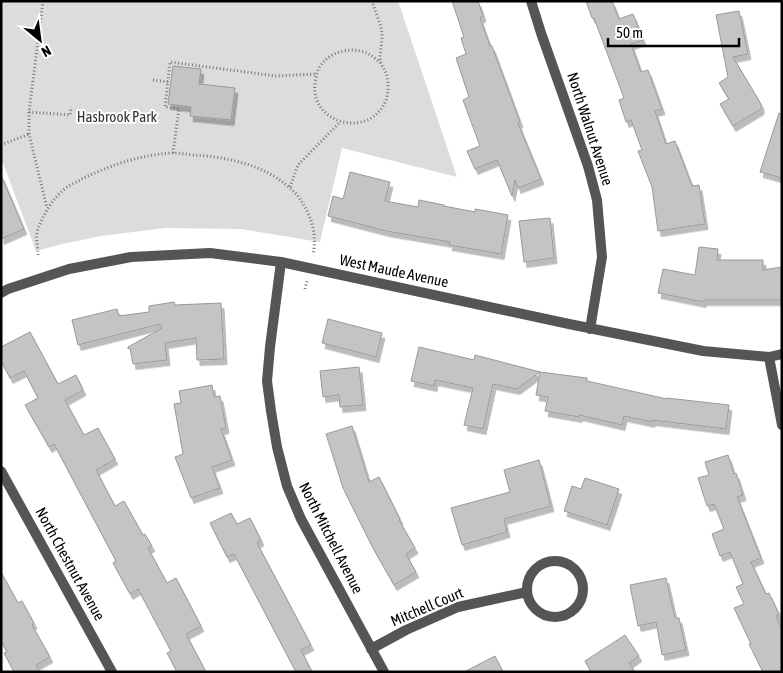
<svg xmlns="http://www.w3.org/2000/svg" width="783" height="673" font-family="'Asap Condensed',sans-serif">
<style>
.green{fill:#dcdcdc}
.building{fill:#c4c4c4;stroke:#999;filter:url(#shadow)}
.lines{fill:none;stroke-linecap:round;stroke-linejoin:round}
.path{stroke:#777;stroke-width:3;stroke-dasharray:1 2.5;stroke-linecap:butt}
.minor{stroke:#555;stroke-width:10}
.labels{text-anchor:middle;stroke-width:4;stroke-linejoin:round;paint-order:stroke}
.park-label{font-size:15px;fill:#333;stroke:#fff}
.street-label{font-size:15px;fill:#000;stroke:#fff}
</style>
<defs>
<filter id="shadow"><feDropShadow dx="3" dy="5.5" stdDeviation="0" flood-color="#0004"/></filter>
</defs>
<rect width="100%" height="100%" fill="#fff"/>
<path class="green" d="M1 1H398L457 177 342 148 320 242 241 229 165 228 101 236 62 244 36 251 3 163H1Z"/>
<path class="building" d="M452 1H478L483 16 480 18 490 46H492L520 122 518 123 541 179 518 188 515 180 512 196 497 160 475 169 467 151 480 146 463 100 469 97 456 58 466 54 461 38 464 37Z
M586 1H612L619 19 633 14 643 40 631 44 641 72 648 70 662 109 655 111 666 144 675 141 692 186 699 185 705 224 658 231 652 187 638 151 642 150 631 120 626 122 619 100 624 98 594 18H592Z
M739 11 748 54 733 57 761 104V109L733 126 720 104 729 99 719 83 728 77 716 15Z
M173 66 201 69 199 84 235 88 231 120 190 116 191 107 168 104Z
M779 113 782 114V178L760 172Z
M350 172 390 182 385 201 418 207 419 200 444 205V206L475 212V209L508 215 501 254 449 245 450 242 386 231 328 216 333 196 343 199Z
M1 175 24 229 1 239Z
M550 218 554 258 524 262 519 221Z
M699 247 718 249 717 260H763V270L782 267V300H704L703 302 658 293 663 269 695 275Z
M174 302 175 305 221 303 224 359 197 360 196 338 165 343 167 360 133 364 130 348 128 349V347L162 328 160 324 78 345 72 320 117 309 119 316 149 312V306Z
M328 319 382 333 376 357 322 343Z
M30 332 58 384 76 375 83 390 65 400 84 435 98 428 115 459 96 470 115 506 124 501 143 535 145 534 152 546 148 548 167 583 176 578 201 626 186 634 206 672H177L167 653 171 651 138 589 130 594 113 563 116 561 54 444 49 447 25 405 38 398 24 371 10 378 1 361V347Z
M419 347 474 360 475 355 540 372 517 389 493 384 483 429 464 425 473 388 435 380 434 386 411 381Z
M359 367 363 405 340 407 339 395 323 397 320 371Z
M540 372 587 378V381L667 399V398L729 405 726 429 652 420V422L624 416 622 425 579 415V417L545 411 548 397 536 395Z
M212 385 214 397 220 396 226 428 221 429 232 460 212 467 220 488 191 498 175 457 183 454 174 404 181 403 179 391Z
M352 426 369 482 379 477 400 519 399 520 415 548 406 554 416 572 394 585 373 548 343 488 326 434Z
M728 455 734 474 736 473 743 495 737 497 761 558 751 562 766 594 769 593 779 614 776 616 782 628V672H763L749 644H751L734 608 744 604 736 587 743 584 730 552 720 556 712 534 724 529 714 504 707 506 698 478 709 475 705 462Z
M539 460 551 506 504 519 507 532 462 545 451 508 510 492 504 470Z
M585 478 619 489 607 525 564 511 572 486 581 489Z
M231 513 237 524 250 518 261 540 257 543 311 645 301 650 312 672H296L234 554 227 557 210 523Z
M1 572 18 603 22 601 34 623 32 625 50 657 36 665 40 672H14L4 653 7 652 1 641Z
M666 578 675 618H679L686 650 662 655 656 622 638 626 630 585Z
M625 635 639 656 629 663 635 672H591L585 661Z
M495 656 503 672H464Z"/>
<g class="lines">
<path class="path" d="M43 1 29 112V134L47 208
M372 1C375 11 381 24 382 34 383 43 378 55 381 64 382 66 384 68 385 71 389 80 389 91 386 100 371 139 310 125 315 83 316 76 317 70 321 65 332 50 356 45 372 56 375 58 378 61 380 63
M153 80 168 82
M29 112 70 115 71 107
M1 145 29 134
M173 153 179 109 165 107 170 62 276 76 316 74
M290 187 298 165 340 122
M38 255C38 247 35 236 38 229 44 213 53 198 66 188 71 184 77 182 82 179 110 165 143 154 174 153 180 153 186 154 193 155 228 157 268 165 294 192 300 197 303 204 307 211 314 225 316 239 313 255
M305 289 307 281"/>
<path class="minor" d="M531 1 541 33 588 166 597 200 602 257 590 329
M281 262 270 347 267 381 271 411 277 447 287 486 301 519 384 672
M1 293 8 289 69 269 131 257 210 253 281 262 569 324 703 351 769 357 782 354
M769 357 782 425
M1 471 112 672
M527 589a28 28 0 1 1 56 0a28 28 0 1 1-56 0Z
M371 649 406 630 458 607 527 592"/>
</g>
<g class="labels">
<g class="park-label">
<text x="117" y="122">Hasbrook Park</text>
</g>
<g class="street-label">
<text transform="translate(590 129) rotate(72)" y="5">North Walnut Avenue</text>
<text transform="translate(394 271) rotate(12)" y="5">West Maude Avenue</text>
<text transform="translate(331 538) rotate(63)" y="5">North Mitchell Avenue</text>
<text transform="translate(70 564) rotate(61)" y="5">North Chestnut Avenue</text>
<text transform="translate(427 607) rotate(-23)" y="5">Mitchell Court</text>
</g>
</g>
<rect width="783" height="673" fill="none" stroke="#000000" stroke-width="5"/>
<g transform="translate(40 40) rotate(151)" stroke="#ffffff" stroke-width="4" paint-order="stroke">
<path d="M0-4L9 19L0 12L-9 19Z" fill="#000000"/>
<text y="-8" font-size="14" font-weight="bold" text-anchor="middle" fill="#000000">N</text>
</g>
<path d="M608 38v8h131v-8" fill="none" stroke="#000000" stroke-width="2.5"/>
<text x="616" y="38" font-size="15" fill="#000000" stroke="#ffffff" stroke-width="4" paint-order="stroke">50 m</text>
</svg>
